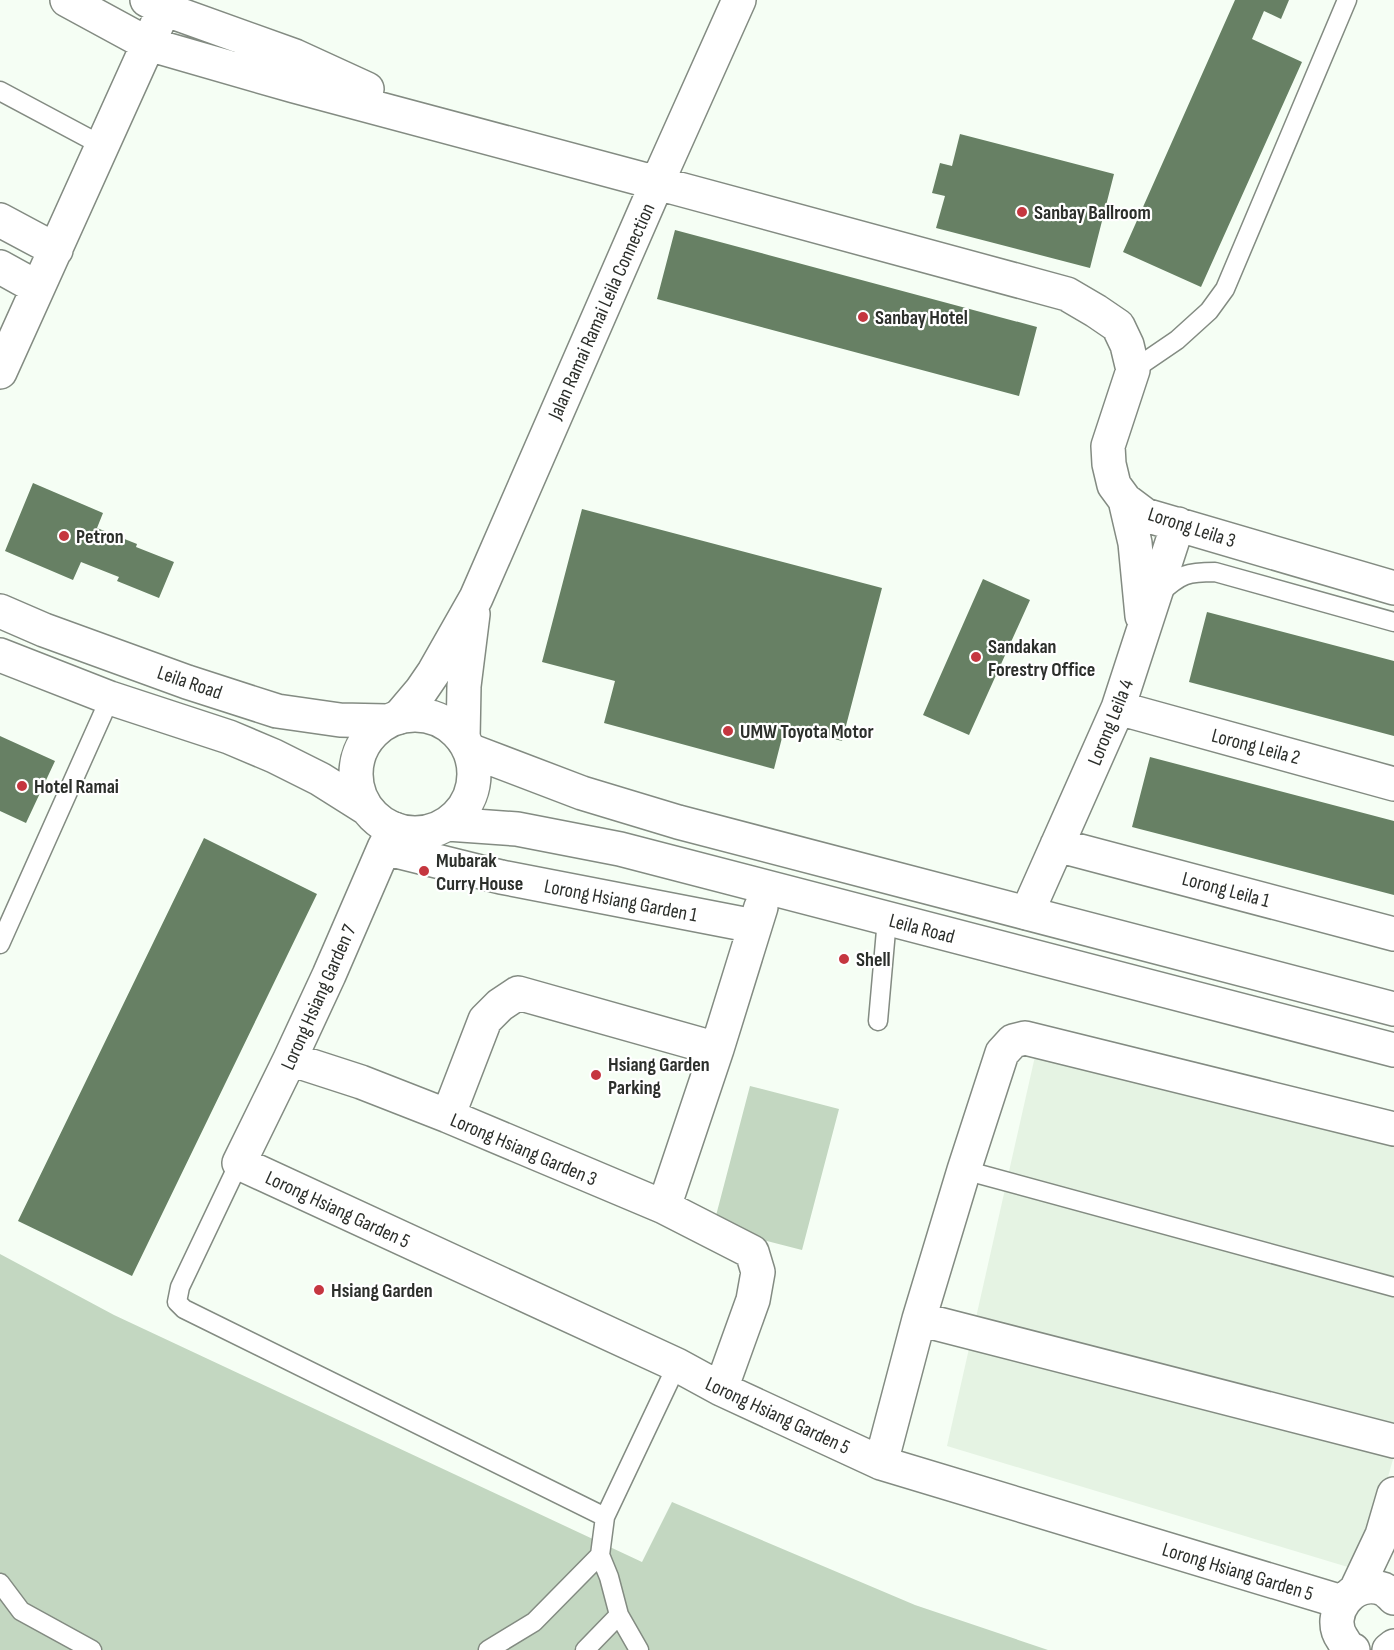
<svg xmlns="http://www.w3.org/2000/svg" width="1394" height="1650" font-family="'Sofia Sans Condensed',sans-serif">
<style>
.built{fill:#e5f3e3}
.green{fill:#c3d7c1}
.building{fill:#678064}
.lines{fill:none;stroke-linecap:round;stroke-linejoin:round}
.service-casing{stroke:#838b82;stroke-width:21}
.minor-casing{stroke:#838b82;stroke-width:36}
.primary-casing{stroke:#838b82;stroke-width:36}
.service{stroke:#fff;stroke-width:18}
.minor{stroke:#fff;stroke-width:33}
.primary{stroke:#fff;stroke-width:33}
.poi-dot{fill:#c5363f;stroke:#fff;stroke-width:2}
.labels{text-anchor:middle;stroke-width:4.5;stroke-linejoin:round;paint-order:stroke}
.poi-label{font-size:20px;font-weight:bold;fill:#2c2f2b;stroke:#fff;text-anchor:start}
.street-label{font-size:20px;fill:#2c2f2b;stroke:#fff}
</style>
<rect width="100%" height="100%" fill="#f5fef4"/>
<path class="built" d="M1038 1043 1394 1146V1456L1361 1571 947 1446Z"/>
<path class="green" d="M750 1086 839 1109 802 1250 713 1227Z
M0 1254 114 1315 642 1562 672 1502 915 1605 1048 1650H0Z"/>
<path class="building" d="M1235 0H1289L1281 19 1264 11 1252 39 1302 62 1201 287 1123 252Z
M960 134 1114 174 1090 268 936 228 945 196 932 193 940 163 952 166Z
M675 230 1037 327 1019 396 657 299Z
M33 483 103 513 97 528 137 544 136 547 174 562 159 598 117 581 119 577 81 562 73 580 5 551Z
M582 509 882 588 842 741 785 726 774 769 604 723 615 681 542 662Z
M983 579 1030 600 969 735 923 715Z
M1207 612 1394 661V736L1189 682Z
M0 736 55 761 26 823 0 811Z
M1150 757 1394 821V895L1132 827Z
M204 838 317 894 132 1276 18 1221Z"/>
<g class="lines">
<g class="service-casing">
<path id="service" d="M0 91 103 146
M1133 370 1177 340 1209 311 1225 289 1347 0
M1160 593C1181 574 1187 572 1215 572L1394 622
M0 944 110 698
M878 1021 887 919
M239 1163 180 1287 177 1302 184 1309 605 1517 677 1365
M964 1170 1394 1287
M0 1583 21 1611 92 1650
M619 1615 639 1650
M488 1650 534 1622 600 1555
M585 1650 619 1615 609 1577 600 1555 605 1517"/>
</g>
<g class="minor-casing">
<path id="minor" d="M67 0 148 44 294 86 657 183 739 0
M147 0 164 9 295 56 367 89
M0 220 56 250
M0 267 38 288
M0 372 168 0
M1125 500 1135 543 1142 616
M1118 708 1394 784
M399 717 421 691 434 672 476 598 657 183 1067 294 1096 311 1118 326 1127 345 1133 370 1108 446 1109 464 1114 485 1125 500 1145 515 1394 588
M463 739 464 686 473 614
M394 829 384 848 329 975 290 1059 239 1163 677 1365 721 1389 881 1463 1342 1602
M1057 845 1394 934
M384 848 501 877 754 926
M1027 913 1118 708 1178 524
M290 1059 361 1082 448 1116 664 1207 752 1252 758 1272 753 1300 721 1389
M448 1116 485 1020 500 1005 518 993 717 1049
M664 1207 717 1049 761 907
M919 1319 1394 1441
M881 1463 919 1319 964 1170 1002 1053 1013 1041 1025 1038 1394 1129
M1356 1590 1382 1535 1394 1494
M1353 1650C1348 1648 1346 1645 1343 1640 1324 1615 1353 1577 1383 1589 1387 1591 1391 1595 1394 1598
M1389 1650 1394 1646"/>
</g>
<g class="primary-casing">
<path id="primary" d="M0 611 44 630 187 682 277 711 340 720 387 721
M0 655 110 698 229 737 274 756 320 779 366 808
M356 774a59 59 0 1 1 118 0a59 59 0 1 1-118 0Z
M469 750 582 793 678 822 1394 1009
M447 824 517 829 620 849 1394 1050"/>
</g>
<use href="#service" class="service"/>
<use href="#minor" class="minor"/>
<use href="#primary" class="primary"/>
</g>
<g class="poi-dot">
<circle cx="1022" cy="212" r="6"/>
<circle cx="863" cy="317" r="6"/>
<circle cx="64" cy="536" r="6"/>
<circle cx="976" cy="657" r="6"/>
<circle cx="728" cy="731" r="6"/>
<circle cx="22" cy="786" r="6"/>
<circle cx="424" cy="871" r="6"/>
<circle cx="844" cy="959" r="6"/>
<circle cx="596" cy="1075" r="6"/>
<circle cx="319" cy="1290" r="6"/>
</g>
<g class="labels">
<g class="poi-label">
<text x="1034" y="219">Sanbay Ballroom</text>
<text x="875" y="324">Sanbay Hotel</text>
<text x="76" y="543">Petron</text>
<text x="988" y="653">Sandakan<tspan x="988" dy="23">Forestry Office</tspan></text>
<text x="740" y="738">UMW Toyota Motor</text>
<text x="34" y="793">Hotel Ramai</text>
<text x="436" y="867">Mubarak<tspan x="436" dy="23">Curry House</tspan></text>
<text x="856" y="966">Shell</text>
<text x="608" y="1071">Hsiang Garden<tspan x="608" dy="23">Parking</tspan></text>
<text x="331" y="1297">Hsiang Garden</text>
</g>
<g class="street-label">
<text transform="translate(601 311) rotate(-66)" y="7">Jalan Ramai Ramai Leila Connection</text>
<text transform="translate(1192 527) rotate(18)" y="7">Lorong Leila 3</text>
<text transform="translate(190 682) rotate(19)" y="7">Leila Road</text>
<text transform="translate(1110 722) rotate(-68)" y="7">Lorong Leila 4</text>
<text transform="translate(1256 746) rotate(15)" y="7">Lorong Leila 2</text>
<text transform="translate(1226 889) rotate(15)" y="7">Lorong Leila 1</text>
<text transform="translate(621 900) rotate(11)" y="7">Lorong Hsiang Garden 1</text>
<text transform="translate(922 928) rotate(15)" y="7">Leila Road</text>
<text transform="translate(318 997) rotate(-66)" y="7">Lorong Hsiang Garden 7</text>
<text transform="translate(524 1149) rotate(23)" y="7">Lorong Hsiang Garden 3</text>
<text transform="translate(338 1209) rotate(25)" y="7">Lorong Hsiang Garden 5</text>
<text transform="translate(778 1415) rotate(25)" y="7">Lorong Hsiang Garden 5</text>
<text transform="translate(1238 1571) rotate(17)" y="7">Lorong Hsiang Garden 5</text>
</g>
</g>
</svg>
